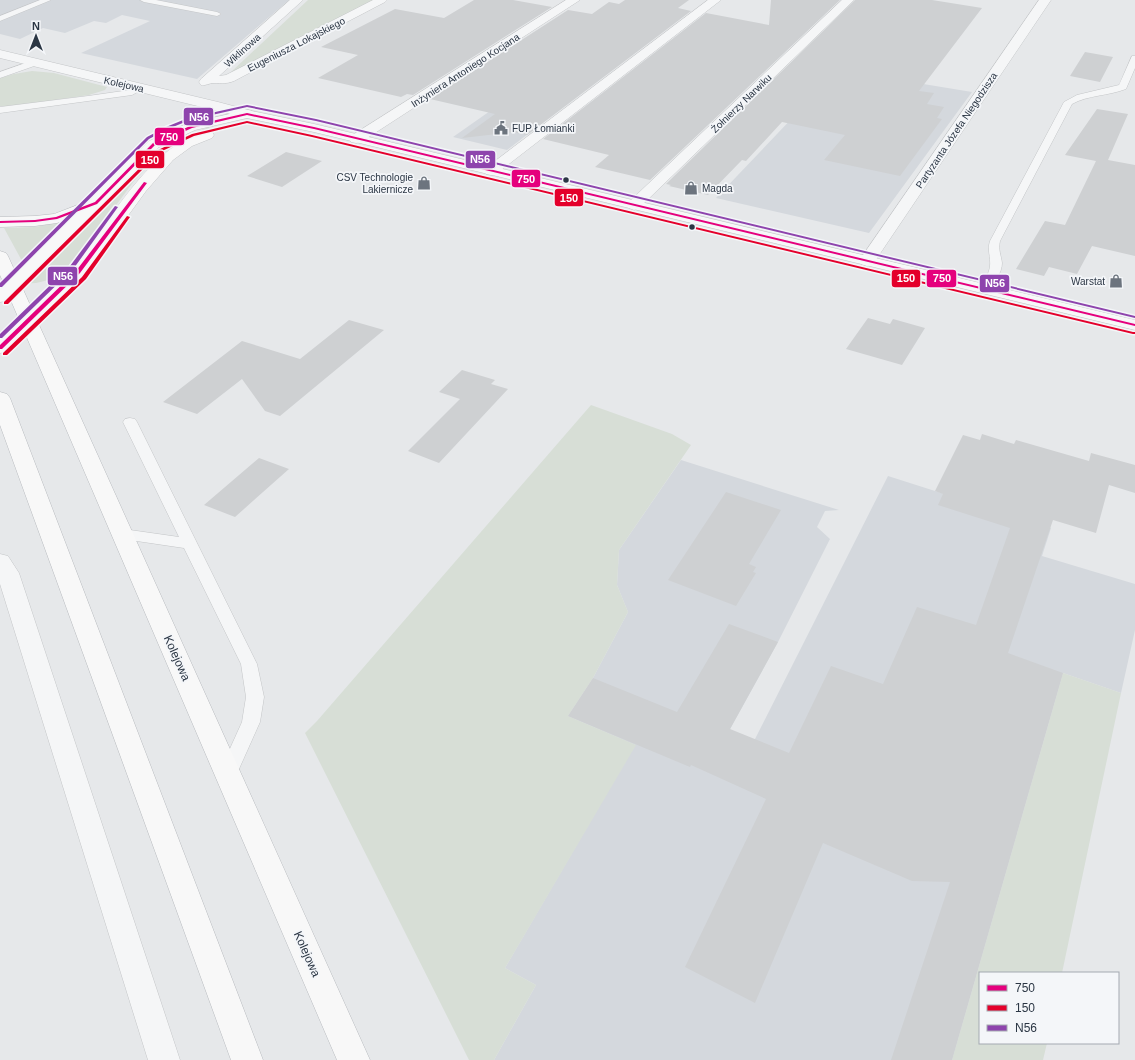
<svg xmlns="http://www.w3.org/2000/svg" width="1135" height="1060" font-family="Arial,sans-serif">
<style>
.built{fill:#d4d8dd}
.green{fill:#d7ded6}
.building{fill:#ced0d2}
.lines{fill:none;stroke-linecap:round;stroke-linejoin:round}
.lane-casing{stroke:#c4c6c8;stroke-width:1}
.street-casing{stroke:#c4c6c8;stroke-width:1}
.secondary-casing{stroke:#c4c6c8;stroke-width:1}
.highway-casing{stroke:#b8bbbf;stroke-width:1}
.lane{fill:#f5f6f7;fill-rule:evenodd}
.street{fill:#f5f6f7;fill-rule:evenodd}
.secondary{fill:#f8f8f8;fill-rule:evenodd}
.highway{fill:#f8f8f8;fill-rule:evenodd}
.bus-1-casing{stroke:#f4f6f9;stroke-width:3}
.bus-2-casing{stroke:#f4f6f9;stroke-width:3}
.bus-3-casing{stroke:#f4f6f9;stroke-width:3}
.bus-1{fill:#e5007d;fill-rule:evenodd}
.bus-2{fill:#e4002b;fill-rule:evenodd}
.bus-3{fill:#8e44ad;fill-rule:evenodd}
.bus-dot{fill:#2b3644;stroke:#f4f6f9;stroke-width:1.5}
.labels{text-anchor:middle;stroke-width:3.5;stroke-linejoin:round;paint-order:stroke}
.far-street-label{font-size:10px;fill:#2b3644;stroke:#f4f6f9}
.far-poi-label{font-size:10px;fill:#2b3644;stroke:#f4f6f9;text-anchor:start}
.street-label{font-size:12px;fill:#2b3644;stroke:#f4f6f9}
.line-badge{stroke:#f4f6f9;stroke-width:1.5}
.badge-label{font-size:11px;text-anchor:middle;font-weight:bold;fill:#fff}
</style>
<rect width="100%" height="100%" fill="#e6e8ea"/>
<path class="built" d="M0 0H289L197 79 81 53 150 21 122 15 106 23 94 21 65 33 43 28 20 39 0 34Z
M838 70 972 92 869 233 716 198Z
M510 97 562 108 507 150 453 137Z
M681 460 839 510 825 511 817 527 830 539 778 642 724 740 755 739 888 476 1051 528 1042 556 1135 584V630L1121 693 1063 673 952 1060H494L536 985 505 968 635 745 568 716 593 678 628 612 617 585 619 550Z"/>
<path class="green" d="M308 0H374L235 73 231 72Z
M32 71 54 73 107 87 105 90 89 95 9 107 0 106V78L14 74Z
M209 127 210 129 189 135 174 142 161 153 134 181 71 266C59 276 42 285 26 283L158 150 174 140Z
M61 222 22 261 4 228 35 227Z
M591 405 672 434 691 445 619 550 617 585 628 612 593 678 568 716 636 745 505 968 536 985 494 1060H469L305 733 317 721Z
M1063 673 1121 693 1062 973H980V1043H1047L1043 1060H952Z"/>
<path class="building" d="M474 0H513L552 7 413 95 407 94 401 97 318 78 358 55 321 47 395 9 444 18Z
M625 0H689L678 8 691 11 527 135 514 132 462 138 495 114 430 99 568 10 592 14 609 2 619 4Z
M771 0H840L650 180 595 167 609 155 543 139 706 13 769 25Z
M855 0H932L982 8 919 91 934 93 927 104 944 107 937 118 942 119 900 176 824 160 845 135 782 122 746 161 742 160 708 195 669 186 671 185 666 184Z
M1085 52 1113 57 1100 82 1070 76Z
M1097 109 1128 114 1108 160 1135 165V256L1092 246 1077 274 1049 267 1044 276 1016 269 1045 221 1065 225 1096 161 1065 155Z
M286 152 322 161 282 187 247 176Z
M868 318 890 324 893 319 925 328 902 365 846 349Z
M349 320 384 330 280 416 265 411 242 379 197 414 163 402 242 341 300 359Z
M462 370 495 380 491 384 508 389 439 463 408 451 460 399 439 392Z
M982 434 1014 444 1016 440 1089 461 1091 453 1135 465V493L1109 485 1096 533 1053 520 1008 653 1063 673 952 1060H891L950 882 912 881 823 843 755 1003 685 967 766 799 691 765 690 767 568 716 593 678 677 712 729 624 778 642 730 729 789 753 831 666 883 684 917 607 976 625 1010 528 938 505 943 494 935 491 963 435 980 440Z
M259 458 289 469 235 517 204 505Z
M726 492 781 510 749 564 756 567 753 572 756 573 736 606 668 580Z"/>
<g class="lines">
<g class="lane-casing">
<path id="lane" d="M40 0H51L0 21V16Z
M140 0H156L217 12 221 14 217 16 144 2Z
M1132 56H1135V68L1126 89C1108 96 1088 95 1072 104L1000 241C998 250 1001 255 1002 263 1002 273 994 283 988 291H980L978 289C983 282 989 275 990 266 991 257 987 250 990 241L1064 102 1077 95 1119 85Z
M34 60 37 61 38 63 37 65 0 78V72Z
M141 85 144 86 145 88 132 95 0 113V107L88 96 130 90Z
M130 418 135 419 137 422 257 664 264 697 260 722 235 778 228 781 221 778 219 773 242 722 246 697 241 664 184 548 123 539 118 538 115 534 118 530 123 529 179 537 123 422 125 419Z"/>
</g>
<g class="street-casing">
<path id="street" d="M290 0H303L219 76 226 75 373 0H387L385 2 234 81C227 84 222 83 214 83 209 83 206 86 201 85L199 82 201 79Z
M566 0H580L361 142 356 143 351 142 349 139 351 136Z
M708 0H721L496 174 491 175 486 174 484 171 486 168Z
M842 0H854L639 208 634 210 629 208 626 205 629 202Z
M1039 0H1051L873 264 867 266 861 264 859 261Z
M0 50 218 102 252 111 254 114 252 117 247 118 0 58Z
M0 554 8 556 19 573 180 1060H148L0 584Z"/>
</g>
<g class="secondary-casing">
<path id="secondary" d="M247 110 314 124 1135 320V330L314 132 247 118 195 130 159 147 6 301 0 302V287L149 141 186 124Z
M207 131 212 132 214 135 212 138 192 146 173 160 146 191 84 276 58 303 6 352 0 353V338C24 315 51 294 73 268 109 224 149 145 207 131Z"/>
</g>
<g class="highway-casing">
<path id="highway" d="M96 198 101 200 104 203 101 206 57 223 35 226 0 227V217L35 216 54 214Z
M0 251 6 253 8 256 370 1060H337L0 275Z
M0 392 7 394 10 398 263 1060H231L0 425Z"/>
</g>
<use href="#lane" class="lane"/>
<use href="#street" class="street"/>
<use href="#secondary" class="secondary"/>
<use href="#highway" class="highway"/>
<g class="bus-1-casing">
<path id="bus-1" d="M247 113 314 127 1135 324V326L314 129 247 115 192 128 155 145 97 204 57 219 35 222 0 223V221L35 220 56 217 95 202 153 143 190 126Z
M144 182 147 183 80 273 2 349H0V345L76 271Z"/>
</g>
<g class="bus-2-casing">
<path id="bus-2" d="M247 121 312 135 1133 332H1135V334H1133L312 137 247 123 194 136 160 152 8 304H4V302L158 150 192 134Z
M127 216 130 217 86 279 7 355H3V353L82 277Z"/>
</g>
<g class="bus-3-casing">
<path id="bus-3" d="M247 105 316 119 1135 316V318L316 121 247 107 190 120 168 129 149 139 2 287H0V283L147 137 166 127 188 118Z
M115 206 118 207 74 268 2 338H0V334L70 266Z"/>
</g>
<use href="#bus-1" class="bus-1"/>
<use href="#bus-2" class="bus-2"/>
<use href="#bus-3" class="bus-3"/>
</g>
<defs>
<g id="civic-bare" transform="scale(1.08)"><path d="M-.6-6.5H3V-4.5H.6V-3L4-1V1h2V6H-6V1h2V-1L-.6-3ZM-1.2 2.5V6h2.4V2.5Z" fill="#6c747e" stroke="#f4f6f9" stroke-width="2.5" paint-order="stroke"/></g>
<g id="shop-bare" transform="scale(1.08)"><path d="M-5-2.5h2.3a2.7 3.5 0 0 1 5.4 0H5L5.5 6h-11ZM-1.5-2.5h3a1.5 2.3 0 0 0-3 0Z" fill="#6c747e" stroke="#f4f6f9" stroke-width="2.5" paint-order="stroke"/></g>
</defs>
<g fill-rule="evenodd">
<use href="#civic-bare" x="501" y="128"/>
<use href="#shop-bare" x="424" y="183"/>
<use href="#shop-bare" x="691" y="188"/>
<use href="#shop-bare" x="1116" y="281"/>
</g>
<g class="bus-dot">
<circle cx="566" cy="180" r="3.5"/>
<circle cx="692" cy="227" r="3.5"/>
</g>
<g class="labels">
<g class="far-street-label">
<text transform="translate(296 44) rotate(-27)" y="4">Eugeniusza Lokajskiego</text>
<text transform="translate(242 50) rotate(-42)" y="4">Wiklinowa</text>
<text transform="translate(465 70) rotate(-33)" y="4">Inżyniera Antoniego Kocjana</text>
<text transform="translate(124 84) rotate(13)" y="4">Kolejowa</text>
<text transform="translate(741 103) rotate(-44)" y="4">Żołnierzy Narwiku</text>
<text transform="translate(956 130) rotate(-56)" y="4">Partyzanta Józefa Niegodzisza</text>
</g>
<g class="far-poi-label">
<text x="512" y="132">FUP Łomianki</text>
<text x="413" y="181" text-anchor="end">CSV Technologie<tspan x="413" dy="12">Lakiernicze</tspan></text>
<text x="702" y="192">Magda</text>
<text x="1105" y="285" text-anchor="end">Warstat</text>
</g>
<g class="street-label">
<text transform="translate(177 658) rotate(66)" y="4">Kolejowa</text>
<text transform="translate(307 954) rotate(66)" y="4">Kolejowa</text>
</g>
</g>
<g class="line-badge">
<rect x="183" y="107" width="31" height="19" rx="4" fill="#8e44ad"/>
<rect x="154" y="127" width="31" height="19" rx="4" fill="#e5007d"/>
<rect x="465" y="150" width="31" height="19" rx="4" fill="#8e44ad"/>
<rect x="135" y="150" width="30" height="19" rx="4" fill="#e4002b"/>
<rect x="511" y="169" width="30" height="19" rx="4" fill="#e5007d"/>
<rect x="554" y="188" width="30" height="19" rx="4" fill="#e4002b"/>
<rect x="47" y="266" width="31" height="20" rx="4" fill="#8e44ad"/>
<rect x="891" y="269" width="30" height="19" rx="4" fill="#e4002b"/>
<rect x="926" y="269" width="31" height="19" rx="4" fill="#e5007d"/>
<rect x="979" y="274" width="31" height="19" rx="4" fill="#8e44ad"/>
</g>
<g class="badge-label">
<text x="199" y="121">N56</text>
<text x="169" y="141">750</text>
<text x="480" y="163">N56</text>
<text x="150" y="164">150</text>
<text x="526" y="183">750</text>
<text x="569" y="202">150</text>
<text x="63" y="280">N56</text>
<text x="906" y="282">150</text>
<text x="942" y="282">750</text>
<text x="995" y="287">N56</text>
</g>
<rect x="979" y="972" width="140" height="72" fill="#f4f6f9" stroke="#a4a9b1"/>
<rect x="987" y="985" width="20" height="6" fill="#e5007d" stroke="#a4a9b1"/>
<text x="1015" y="992" font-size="12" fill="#2b3644">750</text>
<rect x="987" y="1005" width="20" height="6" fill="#e4002b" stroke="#a4a9b1"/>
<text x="1015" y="1012" font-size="12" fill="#2b3644">150</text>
<rect x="987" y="1025" width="20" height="6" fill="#8e44ad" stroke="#a4a9b1"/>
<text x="1015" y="1032" font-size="12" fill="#2b3644">N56</text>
<g transform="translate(36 36)" stroke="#f4f6f9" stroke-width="3" paint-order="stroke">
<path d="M0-3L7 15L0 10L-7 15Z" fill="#2b3644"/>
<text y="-6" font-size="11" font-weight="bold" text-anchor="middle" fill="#2b3644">N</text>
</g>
</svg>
